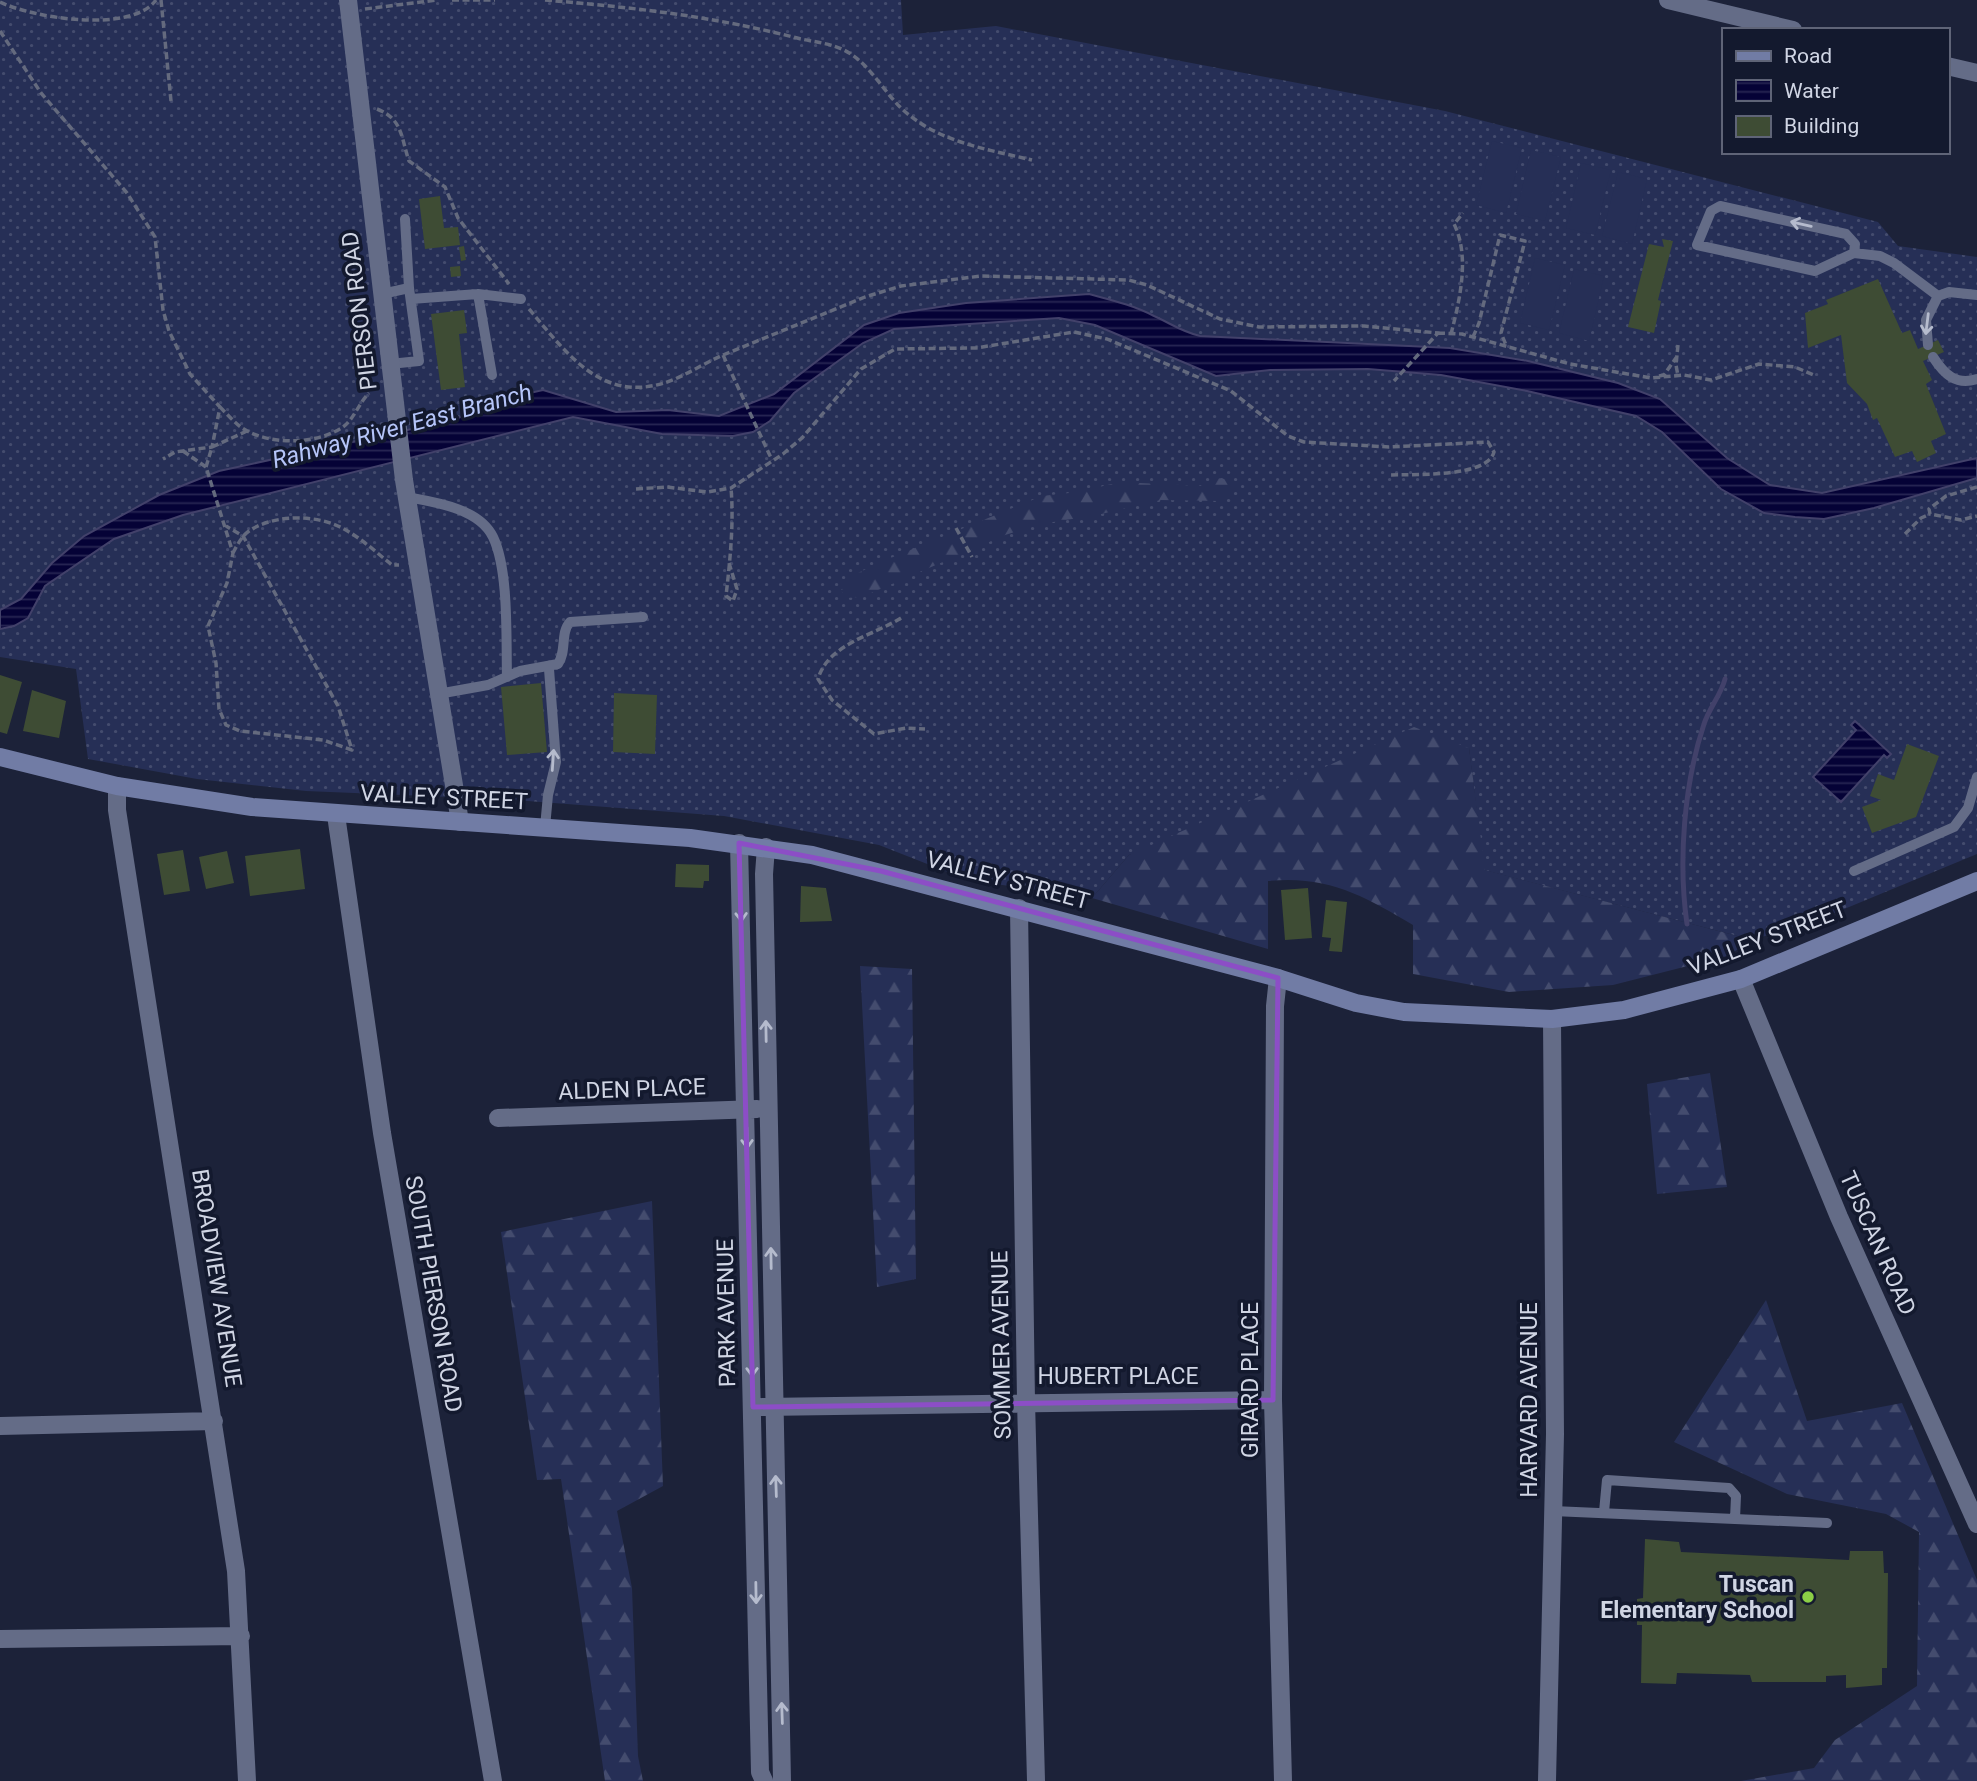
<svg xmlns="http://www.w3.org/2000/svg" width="1977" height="1781" font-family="Roboto,sans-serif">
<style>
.grass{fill:url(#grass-dots)}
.forest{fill:url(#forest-firs)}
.garden{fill:#262f56}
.water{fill:url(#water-rules);stroke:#42416a;stroke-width:2}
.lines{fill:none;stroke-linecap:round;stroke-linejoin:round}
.stream{stroke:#42416a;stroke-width:5}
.building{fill:#3e4c34}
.path{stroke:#646a7e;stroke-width:3.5;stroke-dasharray:7 3.5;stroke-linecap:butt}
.service{stroke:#646c87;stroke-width:10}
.minor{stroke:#646c87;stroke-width:18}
.secondary{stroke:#717ca5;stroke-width:18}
.oneway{stroke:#b5bbcd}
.marked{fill:none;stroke:#8c4ec6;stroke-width:5;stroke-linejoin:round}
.poi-dot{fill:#8bce46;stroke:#13192e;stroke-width:2.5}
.labels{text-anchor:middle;stroke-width:7;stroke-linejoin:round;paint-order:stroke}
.street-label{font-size:23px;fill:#d0d5e4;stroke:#13192e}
.poi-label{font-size:23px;font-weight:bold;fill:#d0d5e4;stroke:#13192e;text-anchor:end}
.water-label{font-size:24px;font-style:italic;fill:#b5c5f9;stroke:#13192e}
</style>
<defs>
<pattern id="grass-dots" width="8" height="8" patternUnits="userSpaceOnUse" patternTransform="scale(1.75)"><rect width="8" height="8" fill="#262f56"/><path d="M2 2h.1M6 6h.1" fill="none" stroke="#444c6e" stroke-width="1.8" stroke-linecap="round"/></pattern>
<pattern id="forest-firs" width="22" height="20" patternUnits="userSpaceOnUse" patternTransform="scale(1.75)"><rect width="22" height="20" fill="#262f56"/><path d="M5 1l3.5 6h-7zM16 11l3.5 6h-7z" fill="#444c6e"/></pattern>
<pattern id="water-rules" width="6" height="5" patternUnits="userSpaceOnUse" patternTransform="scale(1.75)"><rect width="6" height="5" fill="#050236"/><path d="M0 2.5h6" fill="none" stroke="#282653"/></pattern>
</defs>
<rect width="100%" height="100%" fill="#1c2239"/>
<path class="grass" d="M0 0H901L903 35 996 26 1445 111 1878 222 1898 246 1977 257V854L1837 912 1753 940 1484 870 1469 748 1129 855 1092 898 968 880 879 845 724 816 500 799 306 791 197 779 88 759 76 669 0 657Z"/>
<path class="forest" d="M1217 478 1233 480V493L1220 501 1161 500 1097 515 1041 524 1005 535 862 597 845 598 841 590 854 575 876 564 1042 496 1078 492 1120 482 1200 486Z
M1414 727 1469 748 1485 870 1753 940 1727 956 1613 985 1509 992 1413 974V925C1364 896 1328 875 1268 881V949L1092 898 1129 855Z
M860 966 912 969 916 1279 877 1287Z
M1710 1073 1727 1187 1657 1194 1647 1084Z
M652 1201 663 1486 617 1511 632 1588 638 1756 643 1781H605L561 1479 537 1480 501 1232Z
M1766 1300 1807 1421 1902 1403 1977 1580V1781H1741L1814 1768 1835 1740 1917 1686 1919 1532 1886 1514 1787 1494 1674 1442Z"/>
<path class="garden" d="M1492 141 1522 148 1506 213 1476 205Z
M1531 150 1561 157 1545 221 1516 214Z
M1581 163 1611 170 1595 235 1566 228Z
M1618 172 1647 179 1632 244 1602 236Z
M1535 258 1565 265 1549 330 1520 323Z
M1574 269 1604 276 1589 341 1559 333Z"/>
<path class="water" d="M1089 294C1111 300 1133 305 1154 316 1172 324 1180 331 1200 336L1450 348 1528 361 1618 383 1660 399 1727 458 1770 485 1822 493 1977 458V478L1874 508 1824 519 1795 517 1764 513 1721 489 1662 432 1636 416 1527 391 1441 375 1368 369 1270 370 1216 376 1095 325 1059 318 894 329 863 343 794 393 770 421 753 432 733 436 662 434 573 417 183 515 114 539 45 586 28 618 14 626 0 629V610L21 599 52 563 84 536 159 495 219 471 453 420 512 397 543 390 616 412 668 410 719 416 774 394 864 325 899 313 966 303Z
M1855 721 1891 754 1887 758 1884 755 1841 802 1813 777 1856 730 1851 725Z"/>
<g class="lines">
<path class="stream" d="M1687 924C1678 861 1684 784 1704 724 1709 708 1721 695 1725 679"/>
</g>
<path class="building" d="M440 196 444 228 458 227 460 245 425 249 419 199Z
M1662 239 1673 241 1658 300 1661 301 1654 333 1628 327 1649 244 1664 247Z
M464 246 466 260 461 261 459 247Z
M460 266 461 276 451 277 450 267Z
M1878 279 1902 333 1910 330 1918 349 1938 340 1944 352 1923 361 1932 380 1926 384 1946 434 1931 441 1936 453 1917 462 1912 451 1895 457 1877 418 1873 420 1867 404 1847 383 1841 335 1808 348 1805 313 1828 304 1826 300Z
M464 310 467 333 459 334 465 387 441 390 431 314Z
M0 675 22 682 7 734 0 732Z
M541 683 547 752 507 755 501 687Z
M32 690 66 701 59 738 23 731Z
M614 693 657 695 655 754 613 752Z
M1907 744 1939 756 1916 817 1872 833 1862 807 1881 800 1870 796 1878 774 1894 780Z
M300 849 305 889 250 896 245 856Z
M183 850 190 891 164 895 157 854Z
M227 851 234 883 206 889 199 857Z
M676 864 709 865V881H704L703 888 675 887Z
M801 886 826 888 832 921 800 922Z
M1308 888 1312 938 1285 940 1281 890Z
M1326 900 1347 902 1342 952 1329 951 1331 938 1322 937Z
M1645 1539 1679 1542 1681 1552 1849 1560 1850 1551H1883L1884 1573H1888L1887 1668H1882V1685L1846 1688V1675L1826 1676V1682H1752L1750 1675 1677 1673 1676 1684 1641 1683 1642 1625H1637V1599L1643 1598Z"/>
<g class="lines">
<path class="path" d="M161 0 171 101
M452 0H495
M545 0C629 7 711 16 793 37 811 42 827 42 844 50 868 62 882 89 900 107 936 142 986 149 1032 160
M0 2C33 18 131 34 156 0
M365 9 437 0
M0 31 41 93 127 193 155 237 163 310 169 331 190 374 220 407 212 447 175 452 163 459
M377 109C403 119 401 138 409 161L445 187 458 218 509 284
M529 309C569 356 605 408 675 379 691 372 707 362 723 355L772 460
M1438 333 1462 334 1570 364 1651 378 1684 375 1711 380 1759 364 1795 367 1816 376
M1451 334C1460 299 1470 256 1454 224L1463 213
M1473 337 1479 323 1500 235 1525 241 1501 333 1506 345
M1678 345 1676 365 1678 376
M723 355 865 297 901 286 981 276 1129 280 1147 285 1220 319 1259 327 1364 326 1438 333 1394 381
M1659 376 1664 375 1678 355
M220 407C229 416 238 427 249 432 276 445 317 444 343 427 354 419 359 403 369 393
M183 451 206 467 233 553 227 583 208 626 216 663 219 709 226 725 240 731 323 740 352 750 338 706 243 536 226 526
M206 467 212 447 247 431
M1977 487 1946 496 1929 509 1930 514 1961 520 1977 516
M636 489 667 487 707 492 731 488 783 454 802 438 861 369 895 349 976 348 1074 332 1107 339 1231 391 1288 436 1304 442 1389 447 1488 442 1494 452C1487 478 1414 474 1389 475
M956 528 972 557
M1905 534 1921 518 1930 514
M233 553C237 545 242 536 249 531 274 514 318 514 344 529 361 538 377 553 392 565H399
M729 563 737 589 733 601 726 596C730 561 734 523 731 488
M901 618C874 635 828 644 818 679L832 700 874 734 906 728 925 729"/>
<path class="service" d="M1854 253 1855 244 1846 234 1720 206 1711 211 1697 245 1815 271 1854 253 1880 256 1894 263 1938 296
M382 294 409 288
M478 294 492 375
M411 299 478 294 521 299
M1928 345 1926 320 1938 296 1949 292 1977 295
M1933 357C1944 374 1956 386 1977 379
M390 364 419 361 409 288 405 219
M407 497C434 502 479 508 493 537 509 570 506 639 507 677
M438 694 488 685 520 671 558 664C567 651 560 633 570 622L643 617
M545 827 548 795 556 762 549 669
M1854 871 1954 827 1968 808 1977 777
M1553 1511 1827 1523
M1604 1512 1607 1480 1729 1488 1736 1496 1735 1519"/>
<path class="minor" d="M348 0 404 480 460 822
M1668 0 1793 30
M1947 66 1977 73
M117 786V810L236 1571 247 1781
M336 815 382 1133 493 1781
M739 843 760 1772 764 1781
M766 847 764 874 782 1781
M1019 908 1026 1401 1036 1781
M1278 978 1275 1006 1273 1400 1283 1781
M1741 979 1839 1217 1977 1524
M498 1118 757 1109
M762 1407 1273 1400
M0 1426 214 1421
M0 1639 241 1636
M1547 1781 1555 1434 1552 1019"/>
<path class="secondary" d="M0 757 117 786 252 807 690 838 812 855 1278 978 1356 1003 1404 1012 1552 1019 1624 1010 1741 979 1977 881"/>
</g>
<defs><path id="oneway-shaft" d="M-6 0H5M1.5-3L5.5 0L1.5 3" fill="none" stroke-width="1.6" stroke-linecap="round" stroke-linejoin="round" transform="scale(1.75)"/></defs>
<g class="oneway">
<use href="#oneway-shaft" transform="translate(1801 224) rotate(-167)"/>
<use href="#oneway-shaft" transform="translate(1927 324) rotate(97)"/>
<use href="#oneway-shaft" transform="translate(553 760) rotate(-86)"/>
<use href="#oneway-shaft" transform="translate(741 911) rotate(88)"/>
<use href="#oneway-shaft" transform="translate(766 1031) rotate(-91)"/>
<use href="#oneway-shaft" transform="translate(747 1138) rotate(89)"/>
<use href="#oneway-shaft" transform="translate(771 1258) rotate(-91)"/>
<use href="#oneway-shaft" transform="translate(752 1366) rotate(89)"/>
<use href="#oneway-shaft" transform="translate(776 1486) rotate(-92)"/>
<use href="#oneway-shaft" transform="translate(756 1593) rotate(89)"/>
<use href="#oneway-shaft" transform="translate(782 1713) rotate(-92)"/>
</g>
<path class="marked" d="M739 843 881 871 1278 978 1273 1400 753 1407Z"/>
<circle class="poi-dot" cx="1808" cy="1597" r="7"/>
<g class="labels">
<g class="street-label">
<text transform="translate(359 311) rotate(-97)" y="8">PIERSON ROAD</text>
<text transform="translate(444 797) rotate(3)" y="8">VALLEY STREET</text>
<text transform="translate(1008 880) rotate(15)" y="8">VALLEY STREET</text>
<text transform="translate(1767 938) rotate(-21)" y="8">VALLEY STREET</text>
<text transform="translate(632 1089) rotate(-2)" y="8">ALDEN PLACE</text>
<text transform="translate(1878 1243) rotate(66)" y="8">TUSCAN ROAD</text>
<text transform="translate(217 1278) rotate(81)" y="8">BROADVIEW AVENUE</text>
<text transform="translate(434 1294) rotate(80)" y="8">SOUTH PIERSON ROAD</text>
<text transform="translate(726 1313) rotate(-91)" y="8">PARK AVENUE</text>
<text transform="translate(1001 1345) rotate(-91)" y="8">SOMMER AVENUE</text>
<text x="1118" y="1384">HUBERT PLACE</text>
<text transform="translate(1250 1380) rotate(-90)" y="8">GIRARD PLACE</text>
<text transform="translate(1529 1400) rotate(-90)" y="8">HARVARD AVENUE</text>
</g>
<g class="poi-label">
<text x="1794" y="1592">Tuscan<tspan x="1794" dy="26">Elementary School</tspan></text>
</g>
<g class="water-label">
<text transform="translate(402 426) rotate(-15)" y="8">Rahway River East Branch</text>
</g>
</g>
<rect x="1722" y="28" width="228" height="126" fill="#13192e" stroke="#5f6477" stroke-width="2"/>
<rect x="1736" y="51" width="35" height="10" fill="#717ca5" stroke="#5f6477" stroke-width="2"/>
<text x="1784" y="63" font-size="21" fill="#d0d5e4">Road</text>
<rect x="1736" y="80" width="35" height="21" fill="url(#water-rules)" stroke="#5f6477" stroke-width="2"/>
<text x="1784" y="98" font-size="21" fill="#d0d5e4">Water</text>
<rect x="1736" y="116" width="35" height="21" fill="#3e4c34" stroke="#5f6477" stroke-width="2"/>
<text x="1784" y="133" font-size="21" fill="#d0d5e4">Building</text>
</svg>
